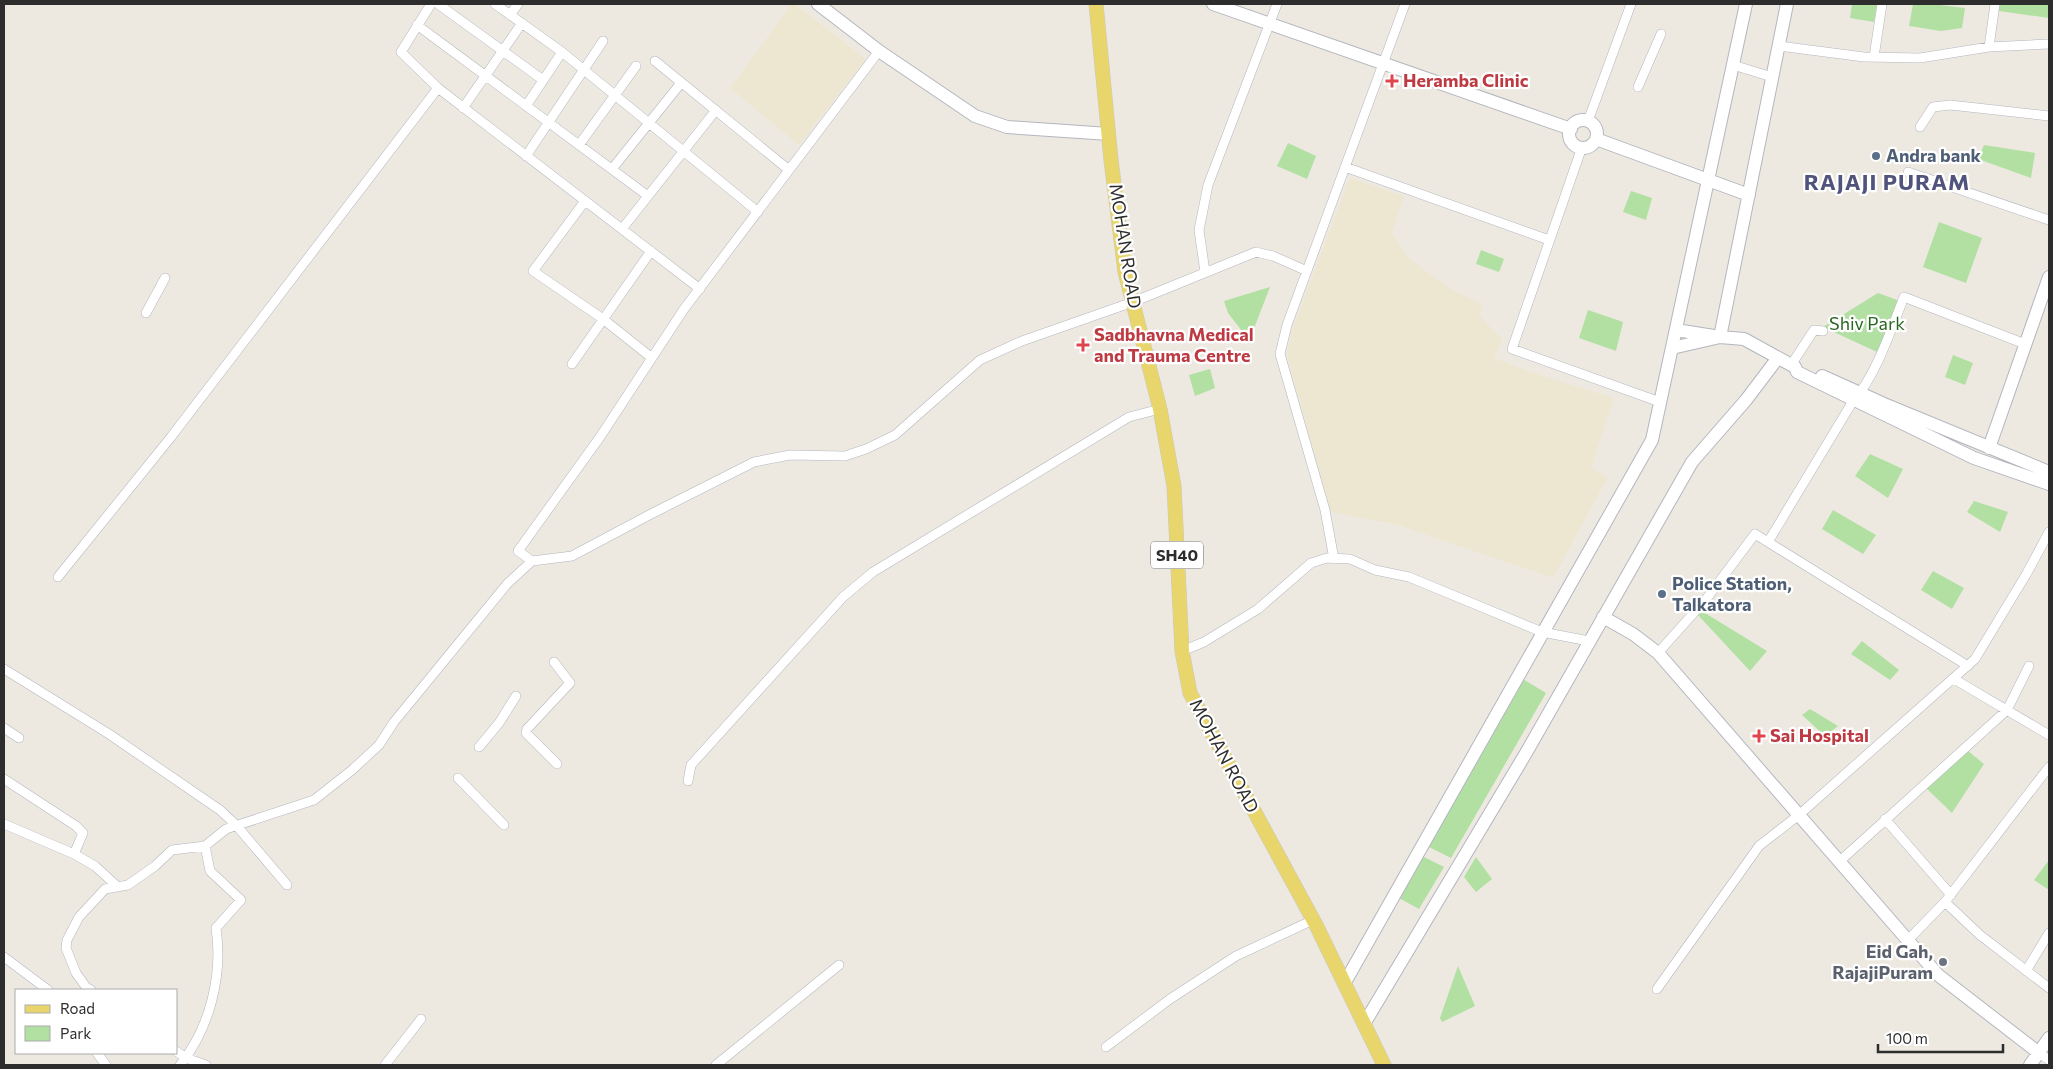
<svg xmlns="http://www.w3.org/2000/svg" width="2053" height="1069" font-family="Commissioner,sans-serif">
<style>
.education{fill:#ede7d2}
.green{fill:#b1e0a2}
.lines{fill:none;stroke-linecap:round;stroke-linejoin:round}
.street-casing{stroke:#b4b6bf;stroke-width:10}
.secondary-casing{stroke:#b4b6bf;stroke-width:14}
.primary-casing{stroke:#c8c8c8;stroke-width:15}
.street{stroke:#fff;stroke-width:9}
.secondary{stroke:#fff;stroke-width:12}
.primary{stroke:#e8d66c;stroke-width:14}
.health-dot{fill:#e0444e;stroke:#fff;stroke-width:2}
.service-dot{fill:#5c6f8a;stroke:#fff;stroke-width:2}
.worship-dot{fill:#6b7280;stroke:#fff;stroke-width:2}
.labels{text-anchor:middle;stroke-width:4.5;stroke-linejoin:round;paint-order:stroke}
.shield{fill:#fff;stroke:#6c6c6c;stroke-width:1}
.shield-label{font-size:16px;font-weight:bold;fill:#2d2d2d}
.health-label{font-size:18px;font-weight:bold;fill:#be3a42;stroke:#fff;text-anchor:start}
.service-label{font-size:18px;font-weight:bold;fill:#4e5e75;stroke:#fff;text-anchor:start}
.street-label{font-size:18px;fill:#2d2d2d;stroke:#fff}
.park-label{font-size:18px;fill:#296721;stroke:#fff}
.worship-label{font-size:18px;font-weight:bold;fill:#5b616d;stroke:#fff;text-anchor:end}
.district-label{font-size:22px;font-weight:bold;letter-spacing:1px;fill:#50547c;stroke:#fff}
</style>
<rect width="100%" height="100%" fill="#ede9e1"/>
<path class="education" d="M792 4H795L866 59 799 145 730 88Z
M1350 178 1404 196 1392 232 1406 256 1449 288 1482 304 1480 316 1503 340 1494 358 1530 372 1614 398 1591 468 1608 477 1553 578 1398 525 1330 512 1287 355 1292 330Z"/>
<path class="green" d="M1852 4H1877L1874 22 1850 18Z
M1913 4H1931L1965 8 1962 28 1941 31 1909 26Z
M2000 4H2049V18L1999 11Z
M1288 143 1316 156 1307 179 1277 166Z
M1984 145 2035 153 2031 178 1978 159Z
M1631 191 1652 198 1646 220 1623 212Z
M1939 222 1982 238 1966 283 1923 267Z
M1481 250 1504 259 1499 272 1476 264Z
M1270 287 1253 331 1245 335 1228 313 1224 301Z
M1878 293 1900 301 1877 352 1823 327Z
M1588 310 1623 322 1616 351 1579 338Z
M1953 355 1973 363 1965 385 1945 377Z
M1210 369 1215 388 1195 396 1189 375Z
M1870 454 1903 469 1888 498 1855 476Z
M1974 501 2008 512 2000 532 1967 512Z
M1833 510 1876 535 1863 554 1822 529Z
M1933 571 1964 588 1952 609 1921 590Z
M1700 610 1767 651 1750 671 1697 614Z
M1862 641 1899 670 1890 680 1851 654Z
M1521 678 1546 693 1451 858 1427 846Z
M1810 709 1838 726 1825 736 1802 715Z
M1968 751 1984 764 1952 813 1926 788Z
M1420 855 1444 867 1419 909 1397 897Z
M1476 857 1492 879 1476 892 1464 877Z
M2049 860V890L2034 880Z
M1458 966 1475 1006 1442 1022 1440 1018Z"/>
<g class="lines">
<g class="street-casing">
<path id="street" d="M431 4 401 52 438 88 700 289
M438 4 543 80
M495 4 562 52 758 212
M510 15 518 4
M417 25 648 196
M1779 46 1864 57 1920 58 1989 47 2049 44
M1989 47 1995 4
M1874 57 1882 4
M655 61 789 170
M1733 65 1772 77
M1638 87 1661 34
M526 106 562 52
M463 108 522 23
M1588 121 1631 4
M1920 127 1933 107 1950 105 2049 116
M579 145 636 66
M1582 147 1512 349 1660 402
M526 156 603 41
M1345 167 1549 240
M612 169 681 83
M1908 172 2049 220
M585 201 533 271 603 319 652 358
M622 229 716 110
M1205 272 1199 230 1208 185 1277 4
M146 313 165 278
M572 364 651 251
M1791 365 1814 330 1823 331
M1768 542 1853 401C1875 378 1892 327 1904 297L2025 344
M1334 559 1325 510 1280 354 1287 325 1405 4
M532 561 518 551 600 437 684 309 879 51
M58 577 171 437 438 88
M1182 651 1204 642 1258 609 1311 563 1327 558 1350 559 1375 570 1409 577 1542 632 1589 641
M1658 653 1707 598 1755 534 1968 666
M554 662 570 683 527 729 526 733 557 764
M4 669 109 734 220 810 236 825 287 885
M1954 679 2049 735
M4 728 19 738
M479 747 499 723 516 696
M458 778 504 825
M4 779 76 826 83 833 74 854
M688 781 691 765 843 597 873 572 1129 417 1160 409
M1885 819 1951 895
M4 824 74 854 95 866 118 887
M1840 861 2007 710 2029 666
M1945 902 1980 935 2049 988
M1908 940 1945 902 2049 767
M4 957 48 990
M2026 971 2049 933
M1657 989 1759 846 1800 814 1975 659 2027 573 2049 532
M91 990 86 987 76 973 66 948 67 940 79 917 105 889 128 885 155 866 172 850 205 846 226 829 314 800 352 770 379 745 394 722 507 584 532 561 572 556 651 514 754 462 790 455 845 456 866 449 895 435 980 360 1022 341 1133 302 1256 252 1273 256 1307 271
M1106 1047 1170 999 1236 956 1313 920
M176 1051 186 1058 206 1065
M97 1053 106 1065
M2039 1053 2049 1060
M180 1065C210 1028 223 975 216 928L241 900 210 871 205 846
M385 1065 421 1019
M716 1065 839 965"/>
</g>
<g class="secondary-casing">
<path id="secondary" d="M818 4 879 51 975 116 1007 127 1109 134
M1213 4 1571 129
M1569 134a14 14 0 1 1 28 0a14 14 0 1 1-28 0Z
M1596 139 1749 195
M1676 330 1720 337 1787 4
M1672 348 1720 337 1744 339 1795 367 1797 372 1974 458 2049 484
M1822 376 1884 404 2049 472
M1989 448 2049 277
M1603 617 1633 634 1658 653 1938 975 2039 1053
M1344 984 1652 440 1746 4
M1364 1024 1526 753 1692 462 1746 400 1777 359
M2030 1065 2049 1038"/>
</g>
<g class="primary-casing">
<path id="primary" d="M1096 4 1111 160 1125 272 1160 409 1174 486 1182 651 1190 693 1316 925 1384 1065"/>
</g>
<use href="#street" class="street"/>
<use href="#secondary" class="secondary"/>
<use href="#primary" class="primary"/>
</g>
<g class="health-dot">
<path d="M1389.5 73.5h5v5h5v5h-5v5h-5v-5h-5v-5h5z"/>
<path d="M1080.5 337.5h5v5h5v5h-5v5h-5v-5h-5v-5h5z"/>
<path d="M1756.5 728.5h5v5h5v5h-5v5h-5v-5h-5v-5h5z"/>
</g>
<g class="service-dot">
<circle cx="1876" cy="156" r="5"/>
<circle cx="1662" cy="594" r="5"/>
</g>
<circle class="worship-dot" cx="1943" cy="962" r="5"/>
<g class="labels">
<rect class="shield" x="1151" y="541.5" width="52" height="27" rx="4"/>
<g class="shield-label">
<text x="1177" y="561">SH40</text>
</g>
<g class="health-label">
<text x="1403" y="87">Heramba Clinic</text>
<text x="1094" y="341">Sadbhavna Medical<tspan x="1094" dy="21">and Trauma Centre</tspan></text>
<text x="1770" y="742">Sai Hospital</text>
</g>
<g class="service-label">
<text x="1886" y="162">Andra bank</text>
<text x="1672" y="590">Police Station,<tspan x="1672" dy="21">Talkatora</tspan></text>
</g>
<g class="street-label">
<text transform="translate(1125 246) rotate(81)" y="6">MOHAN ROAD</text>
<text transform="translate(1224 756) rotate(62)" y="6">MOHAN ROAD</text>
</g>
<g class="park-label">
<text x="1867" y="330">Shiv Park</text>
</g>
<g class="worship-label">
<text x="1933" y="958">Eid Gah,<tspan x="1933" dy="21">RajajiPuram</tspan></text>
</g>
<g class="district-label">
<text x="1887" y="190">RAJAJI PURAM</text>
</g>
</g>
<rect width="2053" height="1069" fill="none" stroke="#2d2d2d" stroke-width="10"/>
<rect x="15" y="989" width="162" height="65" fill="#ffffff" stroke="#ababab"/>
<rect x="25" y="1005" width="25" height="8" fill="#e8d66c" stroke="#ababab"/>
<text x="60" y="1014" font-size="15" fill="#2d2d2d">Road</text>
<rect x="25" y="1026" width="25" height="15" fill="#b1e0a2" stroke="#ababab"/>
<text x="60" y="1039" font-size="15" fill="#2d2d2d">Park</text>
<path d="M1878 1044v8h125v-8" fill="none" stroke="#2d2d2d" stroke-width="2.5"/>
<text x="1886" y="1044" font-size="15" fill="#2d2d2d" stroke="#ffffff" stroke-width="4" paint-order="stroke">100 m</text>
</svg>
